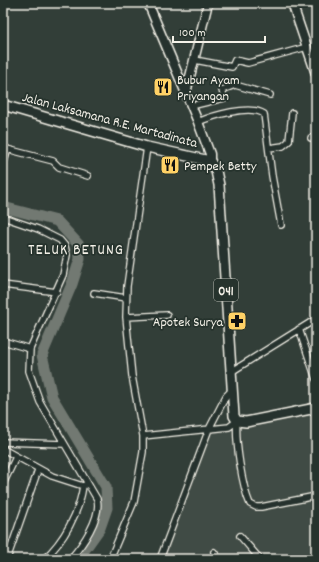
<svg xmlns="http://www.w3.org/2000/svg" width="319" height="562" font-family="Dekko,sans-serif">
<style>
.built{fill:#404b44}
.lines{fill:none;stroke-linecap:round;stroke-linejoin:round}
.river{stroke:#727972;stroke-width:11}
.street-casing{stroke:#f4f1e8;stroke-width:8}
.secondary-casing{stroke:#f4f1e8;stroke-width:11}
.primary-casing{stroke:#f4f1e8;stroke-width:12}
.street{stroke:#26332d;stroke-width:5.5}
.secondary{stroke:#26332d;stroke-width:8}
.primary{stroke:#26332d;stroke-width:9}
.labels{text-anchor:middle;stroke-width:3.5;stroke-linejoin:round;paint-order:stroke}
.shield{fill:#26332d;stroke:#b6b8b0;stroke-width:1}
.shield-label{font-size:13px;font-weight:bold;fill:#f4f1e8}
.poi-label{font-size:14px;fill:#f4f1e8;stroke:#26332d;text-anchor:start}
.street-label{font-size:14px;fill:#f4f1e8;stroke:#26332d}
.quarter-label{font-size:16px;letter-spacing:1px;fill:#f4f1e8;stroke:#26332d}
</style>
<rect width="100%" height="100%" fill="#323e38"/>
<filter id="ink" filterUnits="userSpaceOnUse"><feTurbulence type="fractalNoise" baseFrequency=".025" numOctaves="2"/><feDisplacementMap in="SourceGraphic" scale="8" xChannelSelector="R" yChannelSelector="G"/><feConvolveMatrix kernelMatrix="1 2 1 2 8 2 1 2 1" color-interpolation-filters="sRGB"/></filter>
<g filter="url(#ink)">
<path class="built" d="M316 407V559H160L209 429 237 421Z"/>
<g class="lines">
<path class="river" d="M3 207 57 221 79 245 80 259 72 284 42 355 52 397 106 487 107 508 100 528 78 559"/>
<g class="street-casing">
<path id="street" d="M195 60 232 67 235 60 248 63 307 47
M191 106 224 98 222 90 235 85 270 95
M198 122C212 116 250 104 264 114L272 176 281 225
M311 138 316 139
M3 148 53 161 59 167 88 176
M269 148 283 146 289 141 292 113
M3 165 8 149
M3 217 38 229 60 240 65 246 67 255 63 275 30 349 29 371 40 402 97 499C102 517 82 546 70 559
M3 285 57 292
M94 293 126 298
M126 317 167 315
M299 329 316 379
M3 341 30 349
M231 372 316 319
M237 421C235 441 242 486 250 504L256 507H261L316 496
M143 436 229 427 237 421
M3 442 64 444
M3 449 52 476 83 486 87 484
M3 484 16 457
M240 536 260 559
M214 552 219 559
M7 559 38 470
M44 559C64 541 79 513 83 486
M110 559 134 502 143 452V436L132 376 126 317 127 286 147 147
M160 559 209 429 226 396 232 390"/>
</g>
<g class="secondary-casing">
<path id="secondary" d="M148 3 198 122 210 154V161
M292 3 316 74
M186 93 208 3"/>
</g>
<g class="primary-casing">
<path id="primary" d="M3 105 147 147 210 161 216 171 219 185 234 416 237 421 246 422 316 408"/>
</g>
<use href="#street" class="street"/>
<use href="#secondary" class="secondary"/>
<use href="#primary" class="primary"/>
</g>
</g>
<defs>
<g id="restaurant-square" transform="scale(1)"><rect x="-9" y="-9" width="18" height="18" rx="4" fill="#ffd166" stroke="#26332d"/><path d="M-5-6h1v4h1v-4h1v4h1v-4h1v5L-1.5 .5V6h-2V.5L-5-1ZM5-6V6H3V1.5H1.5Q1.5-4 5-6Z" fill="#111"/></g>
<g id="pharmacy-square" transform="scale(1)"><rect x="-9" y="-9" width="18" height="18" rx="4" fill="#ffd166" stroke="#26332d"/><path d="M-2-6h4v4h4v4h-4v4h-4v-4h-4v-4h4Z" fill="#111"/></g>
</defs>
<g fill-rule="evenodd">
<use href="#restaurant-square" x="163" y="87"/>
<use href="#restaurant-square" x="170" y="165"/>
<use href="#pharmacy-square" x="237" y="321"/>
</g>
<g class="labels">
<rect class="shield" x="214" y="279" width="24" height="22" rx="3"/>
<g class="shield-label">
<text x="226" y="295">041</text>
</g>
<g class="poi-label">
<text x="177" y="84">Bubur Ayam<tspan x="177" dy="16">Priyangan</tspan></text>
<text x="184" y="170">Pempek Betty</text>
<text x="223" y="326" text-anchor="end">Apotek Surya</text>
</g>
<g class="street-label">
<text transform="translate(110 119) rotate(15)" y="5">Jalan Laksamana R.E. Martadinata</text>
</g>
<g class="quarter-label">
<text x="76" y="254">TELUK BETUNG</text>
</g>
</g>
<rect width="319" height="562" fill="none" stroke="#26332d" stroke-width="16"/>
<rect x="8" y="8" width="303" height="546" fill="none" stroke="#f4f1e8" stroke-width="1.5" filter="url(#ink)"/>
<path d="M173 36v6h92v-6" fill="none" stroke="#f4f1e8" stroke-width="2"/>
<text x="179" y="36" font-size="12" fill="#f4f1e8" stroke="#26332d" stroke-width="3" paint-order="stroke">100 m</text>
</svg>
